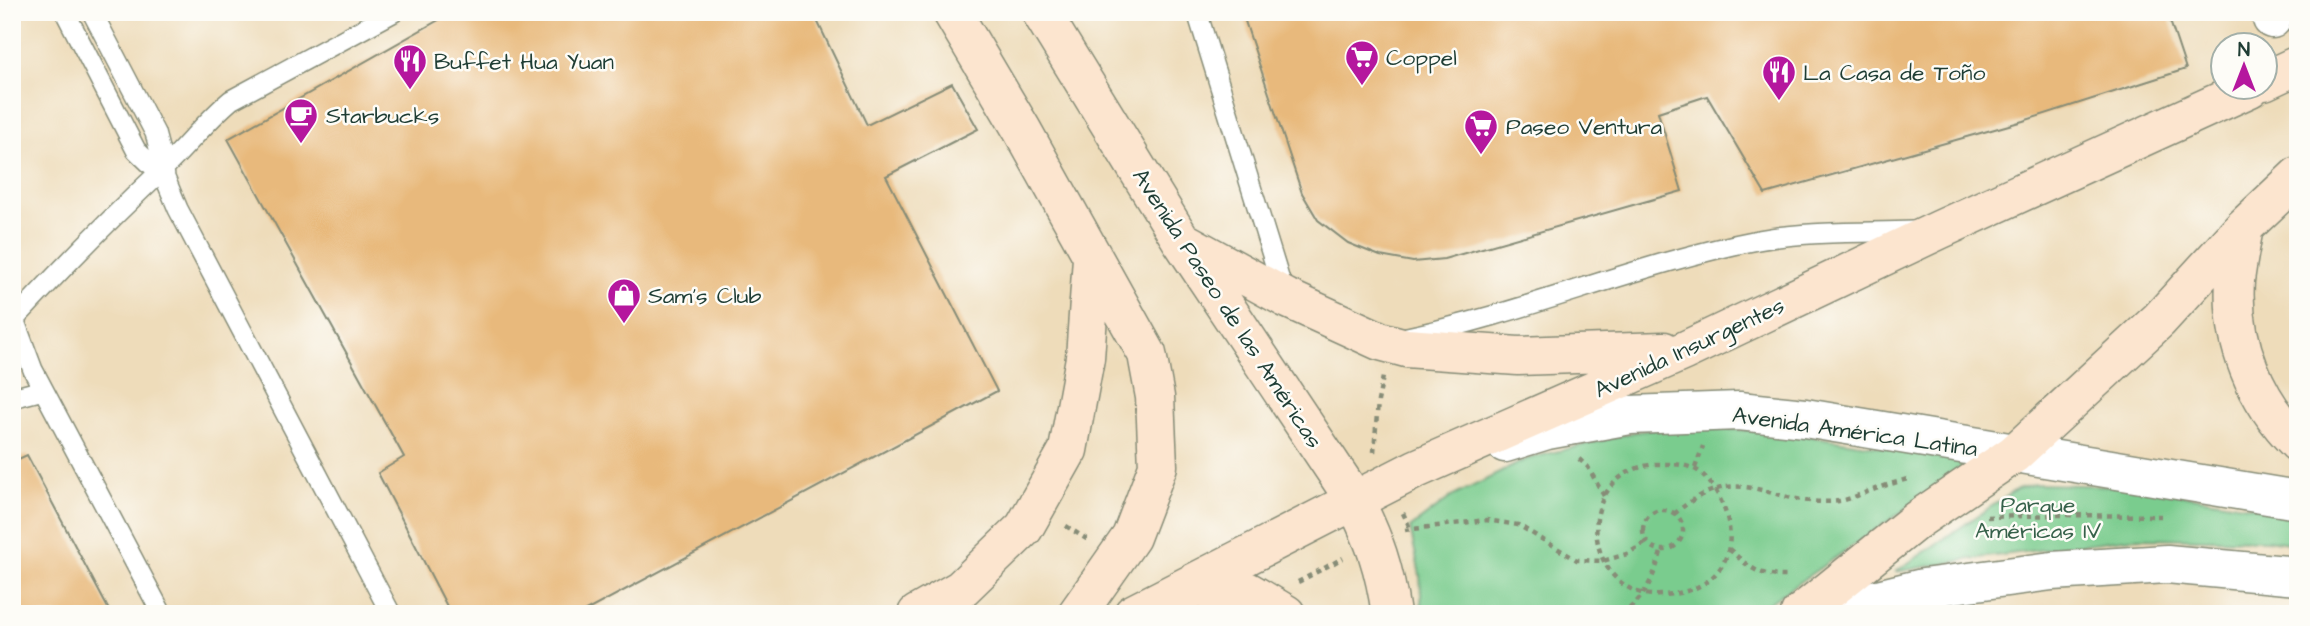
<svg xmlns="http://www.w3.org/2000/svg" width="2310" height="626" font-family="'Architects Daughter',sans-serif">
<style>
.green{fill:#7acc8e;stroke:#4c8461;stroke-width:2}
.building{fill:#e8b97b}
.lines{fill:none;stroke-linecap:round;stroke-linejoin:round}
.service-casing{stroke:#868c77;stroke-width:22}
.minor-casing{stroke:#868c77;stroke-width:41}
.secondary-casing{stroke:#868c77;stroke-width:41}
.path{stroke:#868c77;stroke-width:4.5;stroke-dasharray:5 5;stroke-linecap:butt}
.service{stroke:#fff;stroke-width:19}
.minor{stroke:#fff;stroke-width:38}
.secondary{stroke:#fce5cf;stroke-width:38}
.labels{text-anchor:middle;stroke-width:5;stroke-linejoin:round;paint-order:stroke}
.poi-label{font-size:23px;fill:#1f3d34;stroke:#fdfcf7;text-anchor:start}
.street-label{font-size:23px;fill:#1f3d34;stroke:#fdfcf7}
.park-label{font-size:23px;fill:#36614a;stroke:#fdfcf7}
</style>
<rect width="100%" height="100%" fill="#fdfcf7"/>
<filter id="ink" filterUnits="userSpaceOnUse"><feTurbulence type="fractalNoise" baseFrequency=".0143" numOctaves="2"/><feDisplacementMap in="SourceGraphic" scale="14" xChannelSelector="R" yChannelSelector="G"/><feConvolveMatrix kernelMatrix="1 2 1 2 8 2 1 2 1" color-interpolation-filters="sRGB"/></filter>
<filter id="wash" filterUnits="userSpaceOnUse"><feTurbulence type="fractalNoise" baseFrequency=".00686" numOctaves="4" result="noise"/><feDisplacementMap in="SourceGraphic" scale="28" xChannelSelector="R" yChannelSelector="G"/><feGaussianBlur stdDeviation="1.57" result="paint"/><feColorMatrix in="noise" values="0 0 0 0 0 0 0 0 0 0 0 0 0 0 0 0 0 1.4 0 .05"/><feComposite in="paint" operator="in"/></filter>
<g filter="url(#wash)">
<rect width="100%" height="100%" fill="#eedcba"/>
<path class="green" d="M1681 426 1788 433 1976 461 1753 614H1422L1420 575 1410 528 1451 497 1527 459 1635 432Z
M2035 484 2128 486 2298 514V544L2266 540 2132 538 1971 559 1895 572 2017 489Z"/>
<g id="blocks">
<path class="building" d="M453 12H813L867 125 952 83 978 129 886 176 997 391 580 614H451L378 473 404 457 228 139Z
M1242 12H2167L2186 69 2023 121 1765 194 1707 96 1658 112 1682 191 1444 259 1413 262 1380 256 1348 243 1318 220 1302 193Z
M27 455 111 614H12V462Z"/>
</g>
</g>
<g filter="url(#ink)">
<use href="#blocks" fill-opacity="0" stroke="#868c77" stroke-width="2"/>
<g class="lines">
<g class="service-casing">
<path id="service" d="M65 12 136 150 165 178
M92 12 155 133 164 167 165 178 178 209 391 614
M1197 12 1285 297
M14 319 33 370 162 614
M12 322C61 269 111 218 163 169 187 146 206 121 231 100L394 12
M1407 337C1526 313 1639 263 1758 240 1807 231 1863 233 1913 231
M12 398 43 390"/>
</g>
<g class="minor-casing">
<path id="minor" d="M2270 12 2272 19
M1505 443 1547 430 1630 415 1739 411 1805 418 2298 500
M1817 614 1923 588 2052 571 2167 564 2298 576"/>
</g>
<g class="secondary-casing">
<path id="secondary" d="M952 12 1022 130 1147 354 1155 397 1158 466 1131 537 1077 614
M1041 12 1181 240 1354 499C1375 542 1384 566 1391 614
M2264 81 2298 65
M2244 227C2241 245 2237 263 2235 281 2231 342 2255 400 2298 443
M1186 243 1286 298 1380 341 1406 348 1518 356 1664 351
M1187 588 1249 592 1286 614
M917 614 961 589 1024 528 1068 450 1085 358 1092 258
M1133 614 1416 469 1684 351 1939 230 2250 88
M1800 614 1917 520 2014 454 2159 320 2244 227 2298 176"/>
</g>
<path class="path" d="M1374 452 1378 401 1383 377
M1579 459 1588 467 1604 496
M1655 464C1668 464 1680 463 1692 468 1704 472 1715 488 1720 499 1745 550 1720 592 1663 595 1585 601 1567 475 1655 464Z
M1695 468 1703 446
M1643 530a20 20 0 1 1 40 0a20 20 0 1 1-40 0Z
M1403 513 1410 528
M1674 514C1742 456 1769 509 1839 501 1849 500 1860 494 1870 491 1883 486 1897 482 1911 478
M1987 517 2056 515 2161 516
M1066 526 1088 540
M1405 530 1486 520 1518 525 1577 560 1603 561 1627 554 1645 543
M1729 549C1751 569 1760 577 1789 576
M1298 582 1343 558
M1621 614C1644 601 1654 577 1661 552"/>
<use href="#service" class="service"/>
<use href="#minor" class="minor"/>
<use href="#secondary" class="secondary"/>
</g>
</g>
<defs>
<g id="supermarket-pin" transform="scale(1.75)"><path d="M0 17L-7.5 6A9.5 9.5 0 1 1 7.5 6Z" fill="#b5179e" stroke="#fdfcf7"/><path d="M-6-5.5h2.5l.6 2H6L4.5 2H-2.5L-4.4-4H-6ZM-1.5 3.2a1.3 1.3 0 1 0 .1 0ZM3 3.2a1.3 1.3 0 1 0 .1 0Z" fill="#fff"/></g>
<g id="restaurant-pin" transform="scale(1.75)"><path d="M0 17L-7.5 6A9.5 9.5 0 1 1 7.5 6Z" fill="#b5179e" stroke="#fdfcf7"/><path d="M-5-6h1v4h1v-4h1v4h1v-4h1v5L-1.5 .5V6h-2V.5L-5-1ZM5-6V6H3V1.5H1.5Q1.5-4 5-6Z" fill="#fff"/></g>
<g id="cafe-pin" transform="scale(1.75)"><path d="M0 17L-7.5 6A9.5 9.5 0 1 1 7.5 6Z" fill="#b5179e" stroke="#fdfcf7"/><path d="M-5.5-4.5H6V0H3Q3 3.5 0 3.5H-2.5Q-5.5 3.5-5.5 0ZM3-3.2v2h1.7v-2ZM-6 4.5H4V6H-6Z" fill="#fff"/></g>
<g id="shop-pin" transform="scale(1.75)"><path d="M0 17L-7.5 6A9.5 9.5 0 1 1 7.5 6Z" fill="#b5179e" stroke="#fdfcf7"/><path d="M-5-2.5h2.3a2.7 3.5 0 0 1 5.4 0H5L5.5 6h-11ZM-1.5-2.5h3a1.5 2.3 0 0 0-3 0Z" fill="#fff"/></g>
</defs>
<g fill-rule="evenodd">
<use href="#supermarket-pin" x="1362" y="57"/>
<use href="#restaurant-pin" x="410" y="61"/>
<use href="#restaurant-pin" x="1779" y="72"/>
<use href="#cafe-pin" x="301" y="115"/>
<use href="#supermarket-pin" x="1481" y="126"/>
<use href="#shop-pin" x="624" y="295"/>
</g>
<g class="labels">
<g class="poi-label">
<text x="1386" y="65">Coppel</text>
<text x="434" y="69">Buffet Hua Yuan</text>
<text x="1803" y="80">La Casa de Toño</text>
<text x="326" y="123">Starbucks</text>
<text x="1506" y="134">Paseo Ventura</text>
<text x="648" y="303">Sam's Club</text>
</g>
<g class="street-label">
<text transform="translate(1228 308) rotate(57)" y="8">Avenida Paseo de las Américas</text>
<text transform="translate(1689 347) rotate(-25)" y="8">Avenida Insurgentes</text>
<text transform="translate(1855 431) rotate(8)" y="8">Avenida América Latina</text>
</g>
<g class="park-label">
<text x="2038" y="512">Parque<tspan x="2038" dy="26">Américas IV</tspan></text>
</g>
</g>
<rect width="2310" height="626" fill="none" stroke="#fdfcf7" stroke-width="42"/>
<g transform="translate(2244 66)"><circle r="33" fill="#fdfcf7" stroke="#a4b0a9" stroke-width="2"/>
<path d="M0-5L12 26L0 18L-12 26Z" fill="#b5179e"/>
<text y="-10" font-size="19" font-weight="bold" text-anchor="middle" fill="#1f3d34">N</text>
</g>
</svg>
